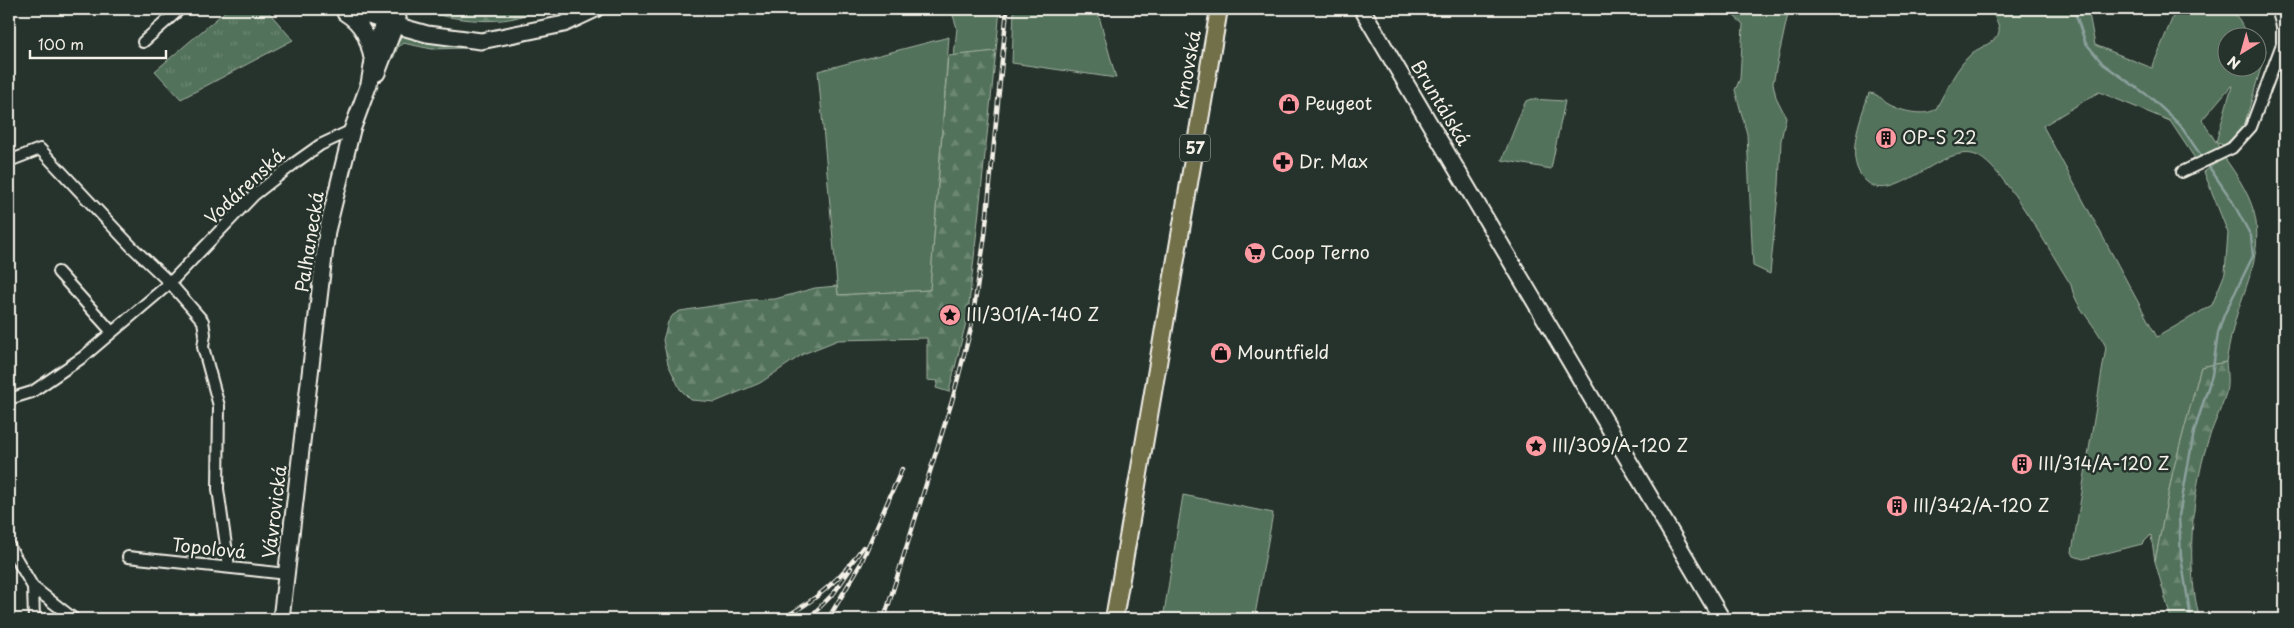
<svg xmlns="http://www.w3.org/2000/svg" width="2294" height="628" font-family="'Playpen Sans',sans-serif">
<style>
.green{fill:#52725b;stroke:#a3b2a2;fill-rule:evenodd}
.forest{fill:url(#forest-firs);stroke:#a3b2a2}
.park{fill:url(#park-tufts);stroke:#a3b2a2}
.lines{fill:none;stroke-linecap:round;stroke-linejoin:round}
.stream{stroke:#8ba09c;stroke-width:2.5}
.street-casing{stroke:#f4f1e8;stroke-width:14}
.secondary-casing{stroke:#f4f1e8;stroke-width:19}
.primary-casing{stroke:#f4f1e8;stroke-width:20}
.street{stroke:#26332d;stroke-width:10}
.secondary{stroke:#26332d;stroke-width:15}
.primary{stroke:#716f4a;stroke-width:16}
.rail-casing{stroke:#f4f1e8;stroke-width:4.5}
.rail{stroke:#26332d;stroke-width:2.5;stroke-dasharray:8;stroke-linecap:butt}
.labels{text-anchor:middle;stroke-width:5;stroke-linejoin:round;paint-order:stroke}
.shield{fill:#26332d;stroke:#b6b8b0;stroke-width:1}
.shield-label{font-size:16px;font-weight:bold;fill:#f4f1e8}
.street-label{font-size:18px;fill:#f4f1e8;stroke:#26332d}
.poi-label{font-size:18px;fill:#f4f1e8;stroke:#26332d;text-anchor:start}
</style>
<defs>
<pattern id="forest-firs" width="22" height="20" patternUnits="userSpaceOnUse" patternTransform="scale(1.25)"><rect width="22" height="20" fill="#52725b"/><path d="M5 1l3.5 6h-7zM16 11l3.5 6h-7z" fill="#6c8773"/></pattern>
<pattern id="park-tufts" width="24" height="20" patternUnits="userSpaceOnUse" patternTransform="scale(1.25)"><rect width="24" height="20" fill="#52725b"/><path d="M3 7l-1-3M5 7V3M7 7l1-3M15 17l-1-3M17 17v-4M19 17l1-3" fill="none" stroke="#6c8773"/></pattern>
</defs>
<rect width="100%" height="100%" fill="#26332d"/>
<filter id="ink" filterUnits="userSpaceOnUse"><feTurbulence type="fractalNoise" baseFrequency=".02" numOctaves="2"/><feDisplacementMap in="SourceGraphic" scale="10" xChannelSelector="R" yChannelSelector="G"/><feConvolveMatrix kernelMatrix="1 2 1 2 8 2 1 2 1" color-interpolation-filters="sRGB"/></filter>
<g filter="url(#ink)">
<path class="green" d="M951 9H1000L996 51 954 56 957 28Z
M1014 9H1097L1116 78 1012 63Z
M1726 9H1789L1773 83 1776 97 1786 117 1781 140 1779 185 1770 274 1753 266 1747 134 1735 90 1740 79 1743 24Z
M1996 9H2088L2095 45 2152 68 2176 9H2233L2246 33 2251 37 2226 38V68H2256L2257 42 2266 50 2245 123 2237 135 2224 145 2217 143 2219 148 2196 160 2170 121 2099 92 2043 126 2157 337 2212 305 2225 273 2228 233 2204 172 2224 157C2237 175 2253 199 2256 222 2260 256 2247 283 2237 314 2232 330 2229 346 2226 362L2201 367 2173 471 2155 561 2151 535 2142 544 2083 559 2074 556 2072 552 2106 347C2097 326 2075 308 2071 285 2054 258 2004 168 1978 156 1943 140 1897 207 1867 182 1842 161 1861 118 1869 93 1881 94 1879 100 1889 105 1901 111 1925 117 1936 109 1946 90 1956 68 1972 53 1980 47 1997 42 1999 32 2000 24 1994 16 1990 10ZM2231 86H2232L2216 142 2202 120Z
M408 33 464 42 465 48 432 49 403 43 398 47 393 59 389 60 396 38Z
M949 37 930 290 838 295 818 71Z
M1531 99 1565 101 1551 169 1502 160 1523 107 1526 101Z
M1183 495 1273 513 1255 615 1241 619H1163Z"/>
<path class="forest" d="M410 9H532L531 12C499 29 444 17 410 9Z
M996 51 968 314 949 392 936 388 938 381 927 380V338L838 340 803 354 760 383 715 402 691 400 680 389 668 364 663 340 668 322 673 315 680 311 751 300 775 299 815 288 837 286 838 295 930 290 948 56Z
M2226 362C2227 372 2228 383 2226 393 2221 410 2212 427 2207 444 2192 494 2185 568 2200 619H2171L2155 561 2173 471 2201 367Z"/>
<path class="park" d="M228 9H266L293 40 181 99 155 71Z"/>
<g class="lines">
<path class="stream" d="M2074 9 2085 42 2103 64 2150 97 2180 125 2204 160
M9 615V619
M2191 619 2181 557 2179 516 2194 432 2212 375 2218 333 2224 315 2253 256 2251 236 2231 199 2207 164"/>
<g class="street-casing">
<path id="street" d="M143 42 180 9
M9 161 40 149 131 246 170 283 203 321 205 334 203 347 219 406 218 489 229 567
M2182 172 2232 148 2251 127 2282 44V26L2277 9
M58 272 112 332
M9 399 32 392 83 357 170 283 254 195 296 162 320 145 352 130
M9 546 33 587 74 619
M128 557 287 574
M33 587 34 619"/>
</g>
<g class="secondary-casing">
<path id="secondary" d="M348 9 395 25 427 34 481 41 564 24 596 9
M1362 9 1722 619
M345 13C363 24 368 38 372 58
M377 73 398 18
M281 619 327 231 352 130 369 84 375 49 386 13"/>
</g>
<g class="primary-casing">
<path id="primary" d="M1114 619 1219 9"/>
</g>
<use href="#street" class="street"/>
<use href="#secondary" class="secondary"/>
<use href="#primary" class="primary"/>
<g class="rail-casing">
<path id="rail" d="M781 619C814 602 842 578 863 547
M808 619 834 593 851 568
M828 619 860 565 902 469
M884 619 952 401 971 328 985 235 1007 9"/>
</g>
<use href="#rail" class="rail"/>
</g>
</g>
<defs>
<g id="shop-disc" transform="scale(1.125)"><circle r="9.5" fill="#ff9aa2" stroke="#26332d"/><path d="M-5-2.5h2.3a2.7 3.5 0 0 1 5.4 0H5L5.5 6h-11ZM-1.5-2.5h3a1.5 2.3 0 0 0-3 0Z" fill="#111"/></g>
<g id="building-disc" transform="scale(1.125)"><circle r="9.5" fill="#ff9aa2" stroke="#26332d"/><path d="M-4-6H4V6H1V3H-1V6H-4ZM-2.5-4.3h1.7v1.8h-1.7ZM.8-4.3h1.7v1.8H.8ZM-2.5-1h1.7V.8h-1.7ZM.8-1h1.7V.8H.8Z" fill="#111"/></g>
<g id="pharmacy-disc" transform="scale(1.125)"><circle r="9.5" fill="#ff9aa2" stroke="#26332d"/><path d="M-2-6h4v4h4v4h-4v4h-4v-4h-4v-4h4Z" fill="#111"/></g>
<g id="supermarket-disc" transform="scale(1.125)"><circle r="9.5" fill="#ff9aa2" stroke="#26332d"/><path d="M-6-5.5h2.5l.6 2H6L4.5 2H-2.5L-4.4-4H-6ZM-1.5 3.2a1.3 1.3 0 1 0 .1 0ZM3 3.2a1.3 1.3 0 1 0 .1 0Z" fill="#111"/></g>
<g id="sight-disc" transform="scale(1.125)"><circle r="9.5" fill="#ff9aa2" stroke="#26332d"/><path d="M0-6L1.8-2.2L6-1.7L2.9 1.2L3.7 5.4L0 3.3L-3.7 5.4L-2.9 1.2L-6-1.7L-1.8-2.2Z" fill="#111"/></g>
</defs>
<g fill-rule="evenodd">
<use href="#shop-disc" x="1289" y="104"/>
<use href="#building-disc" x="1886" y="138"/>
<use href="#pharmacy-disc" x="1283" y="162"/>
<use href="#supermarket-disc" x="1255" y="253"/>
<use href="#sight-disc" x="950" y="315"/>
<use href="#shop-disc" x="1221" y="353"/>
<use href="#sight-disc" x="1536" y="446"/>
<use href="#building-disc" x="2022" y="464"/>
<use href="#building-disc" x="1897" y="506"/>
</g>
<g class="labels">
<rect class="shield" x="1180" y="134.5" width="30" height="27" rx="4"/>
<g class="shield-label">
<text x="1195" y="154">57</text>
</g>
<g class="street-label">
<text transform="translate(1188 70) rotate(-80)" y="6">Krnovská</text>
<text transform="translate(1440 103) rotate(59)" y="6">Bruntálská</text>
<text transform="translate(245 187) rotate(-43)" y="6">Vodárenská</text>
<text transform="translate(310 242) rotate(-81)" y="6">Palhanecká</text>
<text transform="translate(275 512) rotate(-83)" y="6">Vávrovická</text>
<text transform="translate(209 549) rotate(6)" y="6">Topolová</text>
</g>
<g class="poi-label">
<text x="1305" y="110">Peugeot</text>
<text x="1902" y="144">OP-S 22</text>
<text x="1299" y="168">Dr. Max</text>
<text x="1271" y="259">Coop Terno</text>
<text x="966" y="321">III/301/A-140 Z</text>
<text x="1237" y="359">Mountfield</text>
<text x="1552" y="452">III/309/A-120 Z</text>
<text x="2038" y="470">III/314/A-120 Z</text>
<text x="1913" y="512">III/342/A-120 Z</text>
</g>
</g>
<rect width="2294" height="628" fill="none" stroke="#26332d" stroke-width="30"/>
<rect x="15" y="15" width="2264" height="598" fill="none" stroke="#f4f1e8" stroke-width="2" filter="url(#ink)"/>
<g transform="translate(2242 52) rotate(217)"><circle r="24" fill="#26332d" stroke="#787f78"/>
<path d="M0-4L9 19L0 12L-9 19Z" fill="#ff9aa2"/>
<text y="-8" font-size="14" font-weight="bold" text-anchor="middle" fill="#f4f1e8">N</text>
</g>
<path d="M30 50v8h136v-8" fill="none" stroke="#f4f1e8" stroke-width="2.5"/>
<text x="38" y="50" font-size="15" fill="#f4f1e8" stroke="#26332d" stroke-width="4" paint-order="stroke">100 m</text>
</svg>
